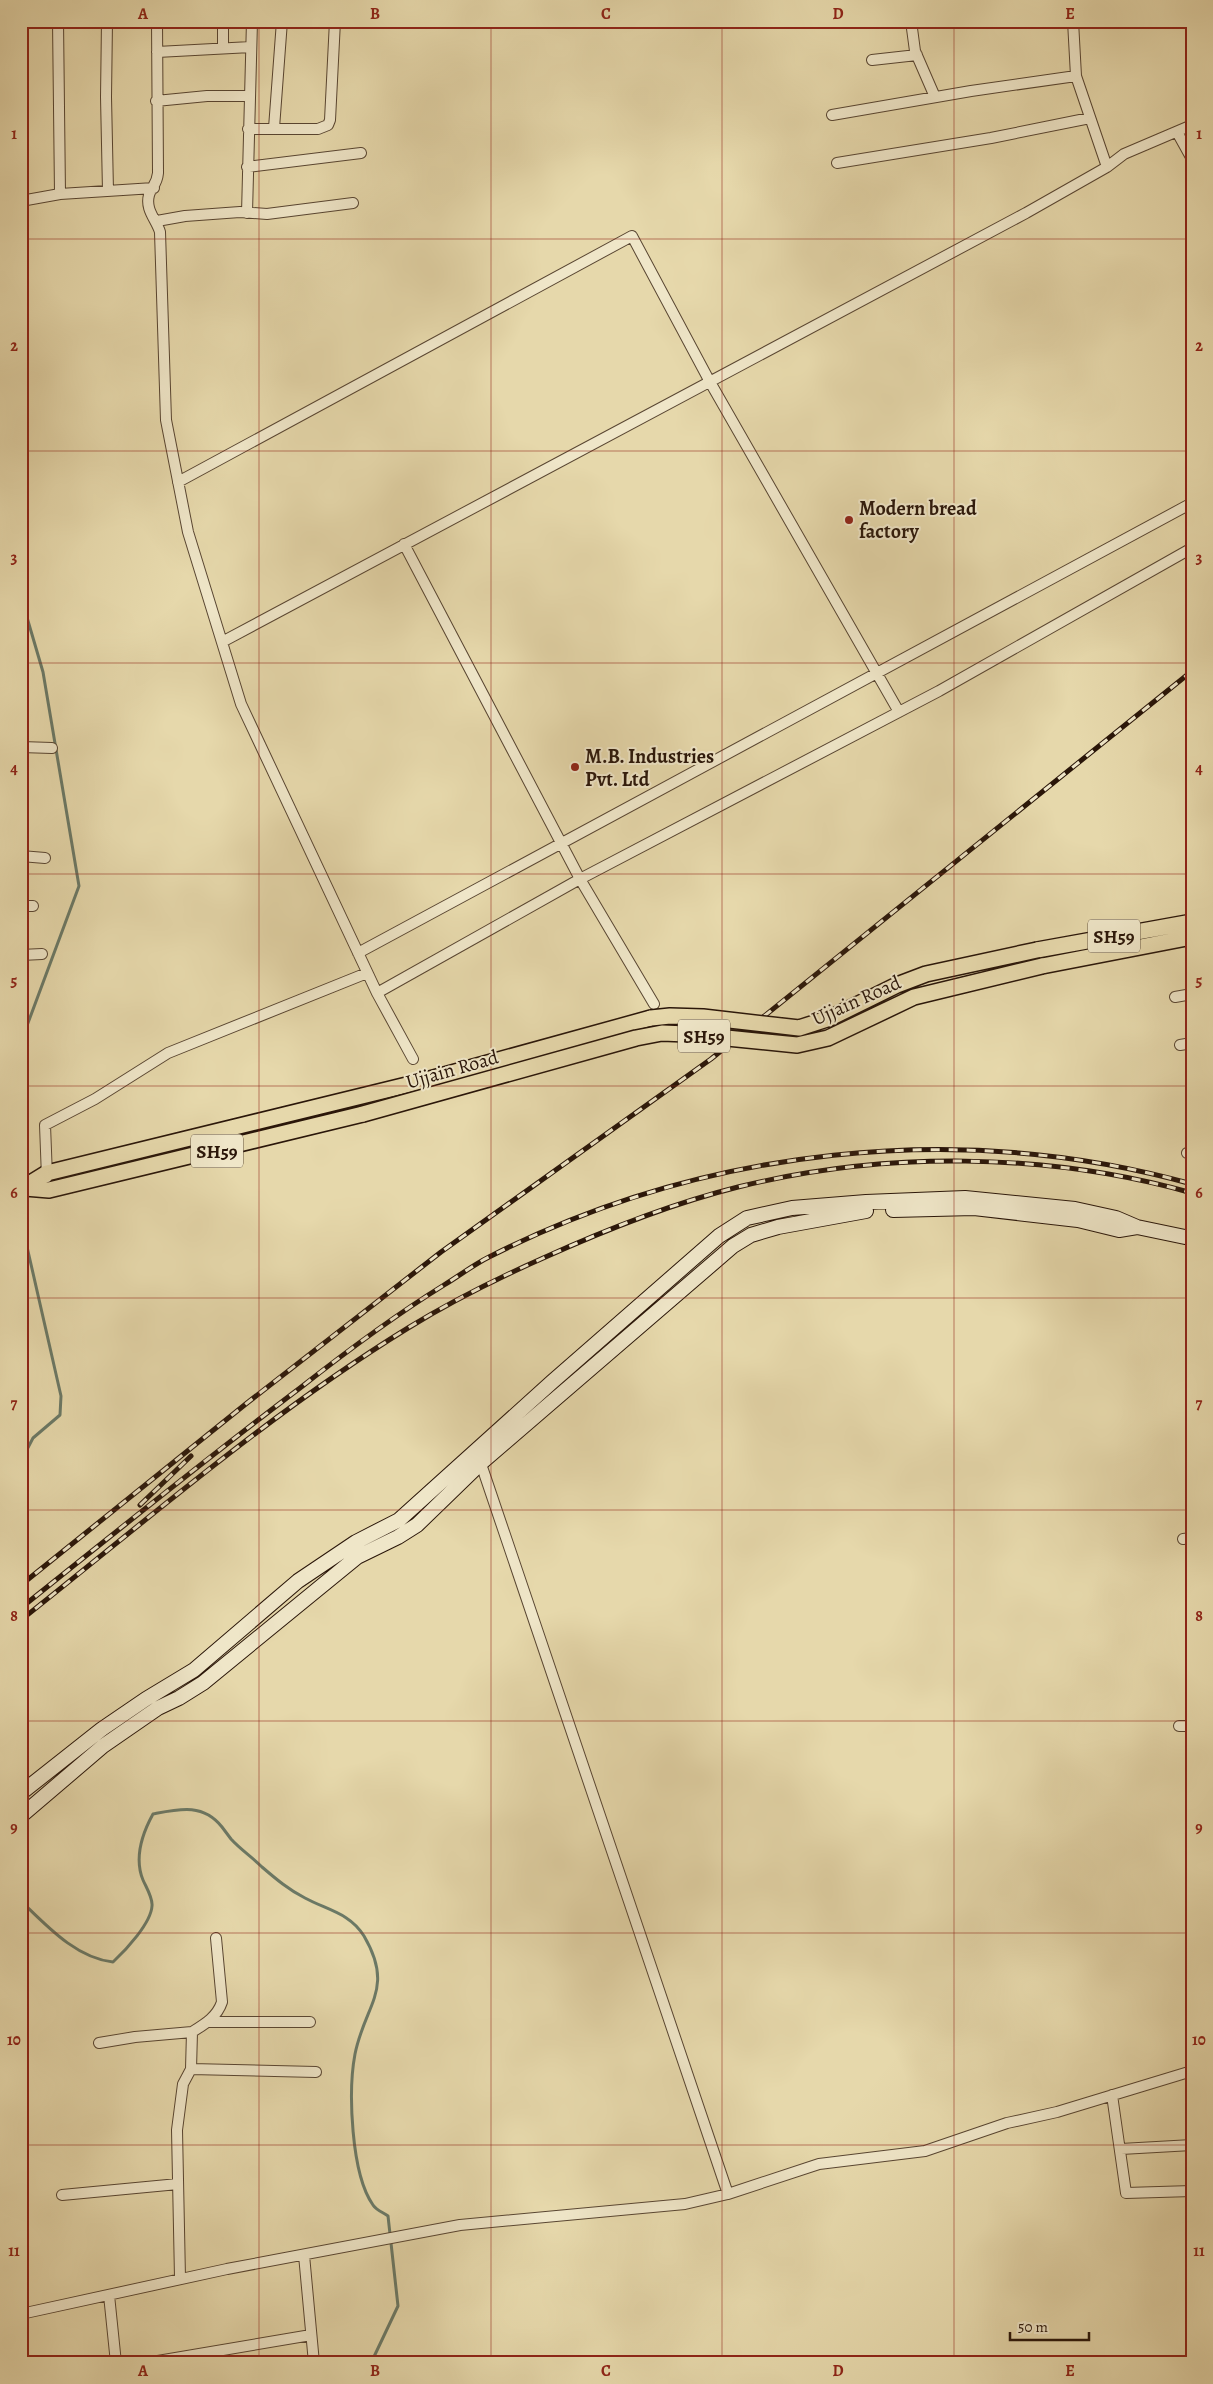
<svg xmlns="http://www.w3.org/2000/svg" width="1213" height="2384" font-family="Alegreya,serif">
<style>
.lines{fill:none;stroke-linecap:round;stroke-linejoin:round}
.stream{stroke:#6b7966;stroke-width:3}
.street-casing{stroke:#594632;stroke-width:12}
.secondary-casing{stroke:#2a1609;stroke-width:16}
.primary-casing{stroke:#2a1609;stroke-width:18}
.street{stroke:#efe6c8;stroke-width:10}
.secondary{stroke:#efe6c8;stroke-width:14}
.primary{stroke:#e6d8ab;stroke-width:15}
.rail-casing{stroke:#2a1609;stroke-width:5}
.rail{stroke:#efe6c8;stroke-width:3;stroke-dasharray:9;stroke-linecap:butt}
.primary-bridge-casing{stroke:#2a1609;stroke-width:18;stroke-linecap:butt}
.primary-bridge{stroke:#e6d8ab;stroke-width:15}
.grid{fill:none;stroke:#8f2418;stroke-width:1;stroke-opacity:0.55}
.poi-dot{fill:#8f2418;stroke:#efe6c8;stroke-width:2}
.labels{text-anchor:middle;stroke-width:4;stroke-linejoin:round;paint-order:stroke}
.shield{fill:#efe6c8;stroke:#655442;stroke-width:1}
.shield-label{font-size:19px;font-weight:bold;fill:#2a1609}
.poi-label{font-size:20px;font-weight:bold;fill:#2a1609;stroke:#efe6c8;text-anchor:start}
.street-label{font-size:20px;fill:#2a1609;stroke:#efe6c8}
.neatline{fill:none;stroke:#8f2418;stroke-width:2}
.grid-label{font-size:16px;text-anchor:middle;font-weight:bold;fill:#8f2418}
</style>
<rect width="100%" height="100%" fill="#e6d8ab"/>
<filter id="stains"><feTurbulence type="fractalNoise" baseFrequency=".004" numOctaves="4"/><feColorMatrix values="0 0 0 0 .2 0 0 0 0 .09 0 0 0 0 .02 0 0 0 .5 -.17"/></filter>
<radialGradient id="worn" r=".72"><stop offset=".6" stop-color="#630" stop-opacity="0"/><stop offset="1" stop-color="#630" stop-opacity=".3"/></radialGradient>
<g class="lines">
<path class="stream" d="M21 597 43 672 79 886 25 1031 21 1035
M21 1238H25L61 1396 60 1415 33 1438 21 1461
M21 1901C47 1926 76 1958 113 1962 126 1950 151 1923 152 1906 153 1898 146 1887 143 1880 134 1858 142 1834 153 1814 179 1809 203 1803 222 1827 225 1831 228 1835 231 1839 240 1849 252 1857 262 1867 276 1879 289 1890 305 1898 327 1910 350 1913 364 1936 395 1989 365 2004 355 2054 348 2091 351 2174 373 2205 376 2210 384 2213 388 2216L398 2306 371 2363"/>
<g class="street-casing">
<path id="street" d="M107 21 106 97 108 191
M157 21 158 173C157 185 151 187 149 195 145 210 156 219 160 232L166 420 188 532 241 704 377 993 413 1059
M223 21V48
M911 21 915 51 935 97
M1073 21 1076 76 1107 167
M157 52 251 47
M872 60 917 55
M156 101 207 96H250
M832 115 971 91 1076 76
M274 128 282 21
M248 129H318L328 125 330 120 335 21
M1177 132 1192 159
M837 163 991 138 1090 118
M247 167 361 153
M60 194 154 188
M21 201 60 194 58 21
M247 213 252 21
M157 221 185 216 240 212 267 214 353 203
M178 482 632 236 710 382 899 712
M404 544 580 879 654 1004
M222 642 1026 213 1107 167 1124 154 1192 125
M21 747 52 748
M21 856 45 858
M21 906H33
M358 953 1192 503
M21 955 42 954
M377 993 580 879 939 691 1192 548
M1175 997 1192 994
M1180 1045 1192 1043
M1187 1153 1192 1155
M47 1177 45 1125 95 1099 168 1053 367 973
M479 1458 728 2194
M1183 1539 1192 1538
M1179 1726H1192
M208 2022H310
M99 2043 135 2037 192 2032
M191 2069 316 2072
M1112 2095 1126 2193 1192 2191
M1121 2149 1192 2145
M62 2195 178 2184
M304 2255 314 2363
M180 2278 177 2130 183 2084 191 2069 192 2032C205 2024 217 2017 222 2002L216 1938
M109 2295 116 2363
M21 2314 227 2269 460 2225 685 2204 728 2194 819 2164 925 2151 1007 2123 1057 2112 1192 2071
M146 2363 311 2335"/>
</g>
<g class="secondary-casing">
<path id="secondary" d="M893 1210 974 1208 1078 1220 1119 1230 1137 1227
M21 1793 102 1729 146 1699 194 1670 298 1581 356 1542 399 1520 552 1382 719 1236 747 1218 792 1208 866 1202 965 1198 1075 1209 1116 1218 1137 1227 1185 1237
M21 1816 103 1746 158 1708 179 1698 203 1683 357 1557 398 1537 417 1525 481 1463 733 1246 751 1235 778 1227 866 1211"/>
</g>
<g class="primary-casing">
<path id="primary" d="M1037 950 1192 922
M1042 966 1192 937
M25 1188 49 1190 363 1114
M21 1189 47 1173 419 1082 651 1018"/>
</g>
<use href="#street" class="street"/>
<use href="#secondary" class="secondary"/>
<use href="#primary" class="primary"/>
<g class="rail-casing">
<path id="rail" d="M140 1505 191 1456
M21 1585 247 1403 441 1252 711 1059 1192 671
M21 1608C113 1534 206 1459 300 1388 347 1351 394 1316 444 1285 459 1276 473 1265 489 1257 703 1148 959 1119 1192 1184
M21 1620C147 1520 270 1413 408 1328 450 1302 496 1279 541 1259 605 1230 670 1204 738 1187 884 1151 1047 1152 1192 1193"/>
</g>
<use href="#rail" class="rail"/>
<g class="primary-bridge-casing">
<path id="primary-bridge" d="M651 1018 670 1016 703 1017 799 1028 830 1018 897 985 926 974 1037 950
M363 1114 636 1038 662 1033 687 1034 797 1045 828 1038 914 997 1042 966"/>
</g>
<use href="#primary-bridge" class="primary-bridge"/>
</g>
<path class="grid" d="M259 21V2363M491 21V2363M722 21V2363M954 21V2363M21 239H1192M21 451H1192M21 663H1192M21 874H1192M21 1086H1192M21 1298H1192M21 1510H1192M21 1721H1192M21 1933H1192M21 2145H1192"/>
<g class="poi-dot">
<circle cx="849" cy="520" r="5"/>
<circle cx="575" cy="767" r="5"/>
</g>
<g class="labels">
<g class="shield">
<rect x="1088" y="919.5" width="52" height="33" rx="4"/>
<rect x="678" y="1019.5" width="52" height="33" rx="4"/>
<rect x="191" y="1134.5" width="52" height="33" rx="4"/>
</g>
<g class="shield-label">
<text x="1114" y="943">SH59</text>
<text x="704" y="1043">SH59</text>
<text x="217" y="1158">SH59</text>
</g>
<g class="poi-label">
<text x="859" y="515">Modern bread<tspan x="859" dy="23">factory</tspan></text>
<text x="585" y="763">M.B. Industries<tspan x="585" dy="23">Pvt. Ltd</tspan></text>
</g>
<g class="street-label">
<text transform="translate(856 1000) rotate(-24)" y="7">Ujjain Road</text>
<text transform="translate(452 1069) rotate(-16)" y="7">Ujjain Road</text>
</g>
</g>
<rect width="1213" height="2384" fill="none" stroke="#e6d8ab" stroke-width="55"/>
<path d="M1010 2332v8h79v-8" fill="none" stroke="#2a1609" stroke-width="2.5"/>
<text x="1018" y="2332" font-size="15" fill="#2a1609" stroke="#efe6c8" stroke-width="4" paint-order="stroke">50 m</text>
<rect x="28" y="28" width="1158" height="2328" class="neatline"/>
<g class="grid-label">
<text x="143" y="19">A</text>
<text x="375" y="19">B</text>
<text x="606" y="19">C</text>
<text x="838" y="19">D</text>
<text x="1070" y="19">E</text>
<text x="14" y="139">1</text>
<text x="1199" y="139">1</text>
<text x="14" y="351">2</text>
<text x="1199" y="351">2</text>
<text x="14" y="563">3</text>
<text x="1199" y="563">3</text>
<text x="14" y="774">4</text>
<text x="1199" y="774">4</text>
<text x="14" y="986">5</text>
<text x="1199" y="986">5</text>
<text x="14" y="1198">6</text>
<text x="1199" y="1198">6</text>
<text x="14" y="1409">7</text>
<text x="1199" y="1409">7</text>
<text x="14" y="1621">8</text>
<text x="1199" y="1621">8</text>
<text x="14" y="1833">9</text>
<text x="1199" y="1833">9</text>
<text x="14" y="2045">10</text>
<text x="1199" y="2045">10</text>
<text x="14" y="2256">11</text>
<text x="1199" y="2256">11</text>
<text x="143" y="2376">A</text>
<text x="375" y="2376">B</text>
<text x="606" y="2376">C</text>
<text x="838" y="2376">D</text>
<text x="1070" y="2376">E</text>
</g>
<rect width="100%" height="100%" filter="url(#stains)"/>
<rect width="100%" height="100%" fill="url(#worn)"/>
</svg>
